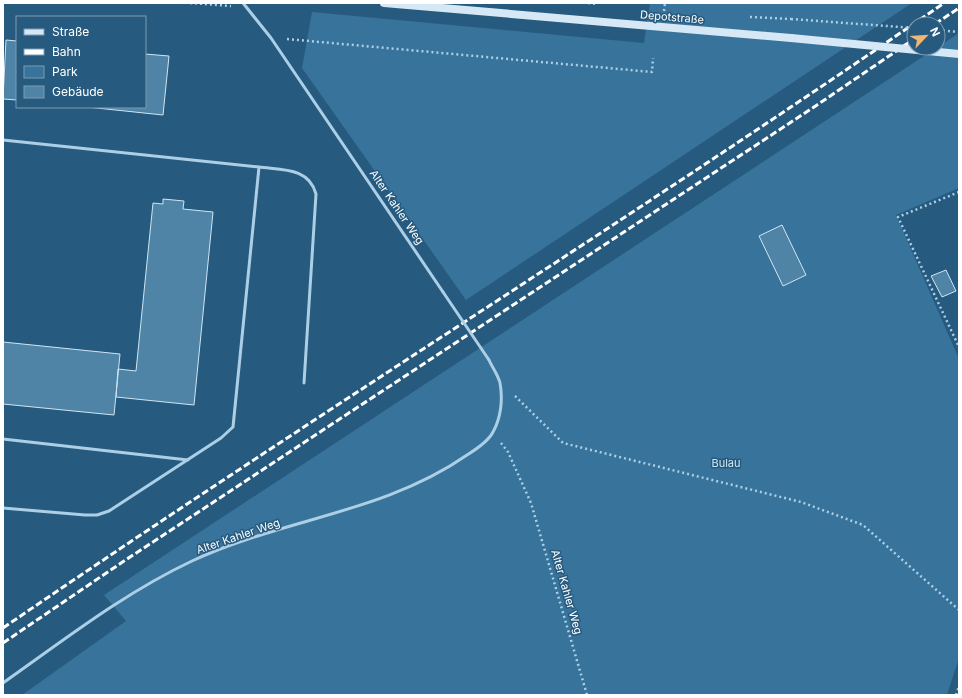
<svg xmlns="http://www.w3.org/2000/svg" width="962" height="698" font-family="Inter,sans-serif">
<style>
.green{fill:#37739a}
.building{fill:#4f84a7;stroke:#cfe6f5}
.lines{fill:none;stroke-linecap:round;stroke-linejoin:round}
.path{stroke:#accfe6;stroke-width:2.5;stroke-dasharray:2 3;stroke-linecap:butt}
.lane{stroke:#accfe6;stroke-width:3}
.secondary{stroke:#d6e8f5;stroke-width:8}
.rail{stroke:#fff;stroke-width:3;stroke-dasharray:7 3;stroke-linecap:butt}
.path-bridge{stroke:#accfe6;stroke-width:2.5;stroke-dasharray:2 3;stroke-linecap:butt}
.lane-bridge{stroke:#accfe6;stroke-width:3}
.secondary-bridge{stroke:#d6e8f5;stroke-width:8}
.labels{text-anchor:middle;stroke-width:3;stroke-linejoin:round;paint-order:stroke}
.street-label{font-size:11px;fill:#fff;stroke:#265a7f}
.park-label{font-size:11px;fill:#cfe6f5;stroke:#265a7f}
</style>
<rect width="100%" height="100%" fill="#265a7f"/>
<path class="green" d="M650 3H912L466 300 302 68 312 12 644 43Z
M959 33V188L896 215 959 359V658L947 695H22L126 621 104 595Z"/>
<path class="building" d="M6 40 17 41V100L3 99Z
M145 54 169 56 163 115 87 107H145Z
M163 199 184 201 183 209 213 212 194 405 116 397 118 369 136 371 153 203 163 204Z
M782 225 806 275 783 286 759 236Z
M946 270 956 291 942 297 931 276Z
M3 342 120 354 114 415 3 404Z"/>
<g class="lines">
<path class="path" d="M190 3 231 6
M588 3 598 4
M664 11 665 3
M750 17 791 19
M938 30 959 32
M287 39 652 72 653 58
M959 192 898 217 959 347
M515 396 563 443 801 502 863 525 959 610
M501 443 508 452 531 503 587 695
M956 695 959 686"/>
<path class="lane" d="M243 3 271 38 443 292
M3 140 259 167 233 427 221 438 109 511 97 515H85L3 508
M259 167C281 170 309 167 316 194L304 383
M3 439 188 460
M3 683C64 640 124 593 192 561 281 519 384 513 467 455 475 450 488 442 493 432 501 418 503 399 500 383 498 375 492 367 489 360"/>
<path class="secondary" d="M384 3 791 38"/>
<path class="rail" d="M935 24 959 8
M3 628C314 415 634 217 944 3
M3 643 127 559 817 105 914 39"/>
<path class="path-bridge" d="M791 19 914 28"/>
<path class="lane-bridge" d="M443 292 489 360"/>
<path class="secondary-bridge" d="M791 38 959 54"/>
</g>
<g class="labels">
<g class="street-label">
<text transform="translate(672 17) rotate(5)" y="4">Depotstraße</text>
<text transform="translate(397 207) rotate(56)" y="4">Alter Kahler Weg</text>
<text transform="translate(238 536) rotate(-19)" y="4">Alter Kahler Weg</text>
<text transform="translate(567 592) rotate(74)" y="4">Alter Kahler Weg</text>
</g>
<g class="park-label">
<text x="726" y="467">Bulau</text>
</g>
</g>
<rect width="962" height="698" fill="none" stroke="#ffffff" stroke-width="8"/>
<rect x="16" y="16" width="130" height="92" fill="#265a7f" stroke="#7d9cb2"/>
<rect x="24" y="29" width="20" height="6" fill="#d6e8f5" stroke="#7d9cb2"/>
<text x="52" y="36" font-size="12" fill="#ffffff">Straße</text>
<rect x="24" y="49" width="20" height="6" fill="#ffffff" stroke="#7d9cb2"/>
<text x="52" y="56" font-size="12" fill="#ffffff">Bahn</text>
<rect x="24" y="66" width="20" height="12" fill="#37739a" stroke="#7d9cb2"/>
<text x="52" y="76" font-size="12" fill="#ffffff">Park</text>
<rect x="24" y="86" width="20" height="12" fill="#4f84a7" stroke="#7d9cb2"/>
<text x="52" y="96" font-size="12" fill="#ffffff">Gebäude</text>
<g transform="translate(926 36) rotate(65)"><circle r="19" fill="#265a7f" stroke="#7d9cb2"/>
<path d="M0-3L7 15L0 10L-7 15Z" fill="#eeb772"/>
<text y="-6" font-size="11" font-weight="bold" text-anchor="middle" fill="#ffffff">N</text>
</g>
</svg>
